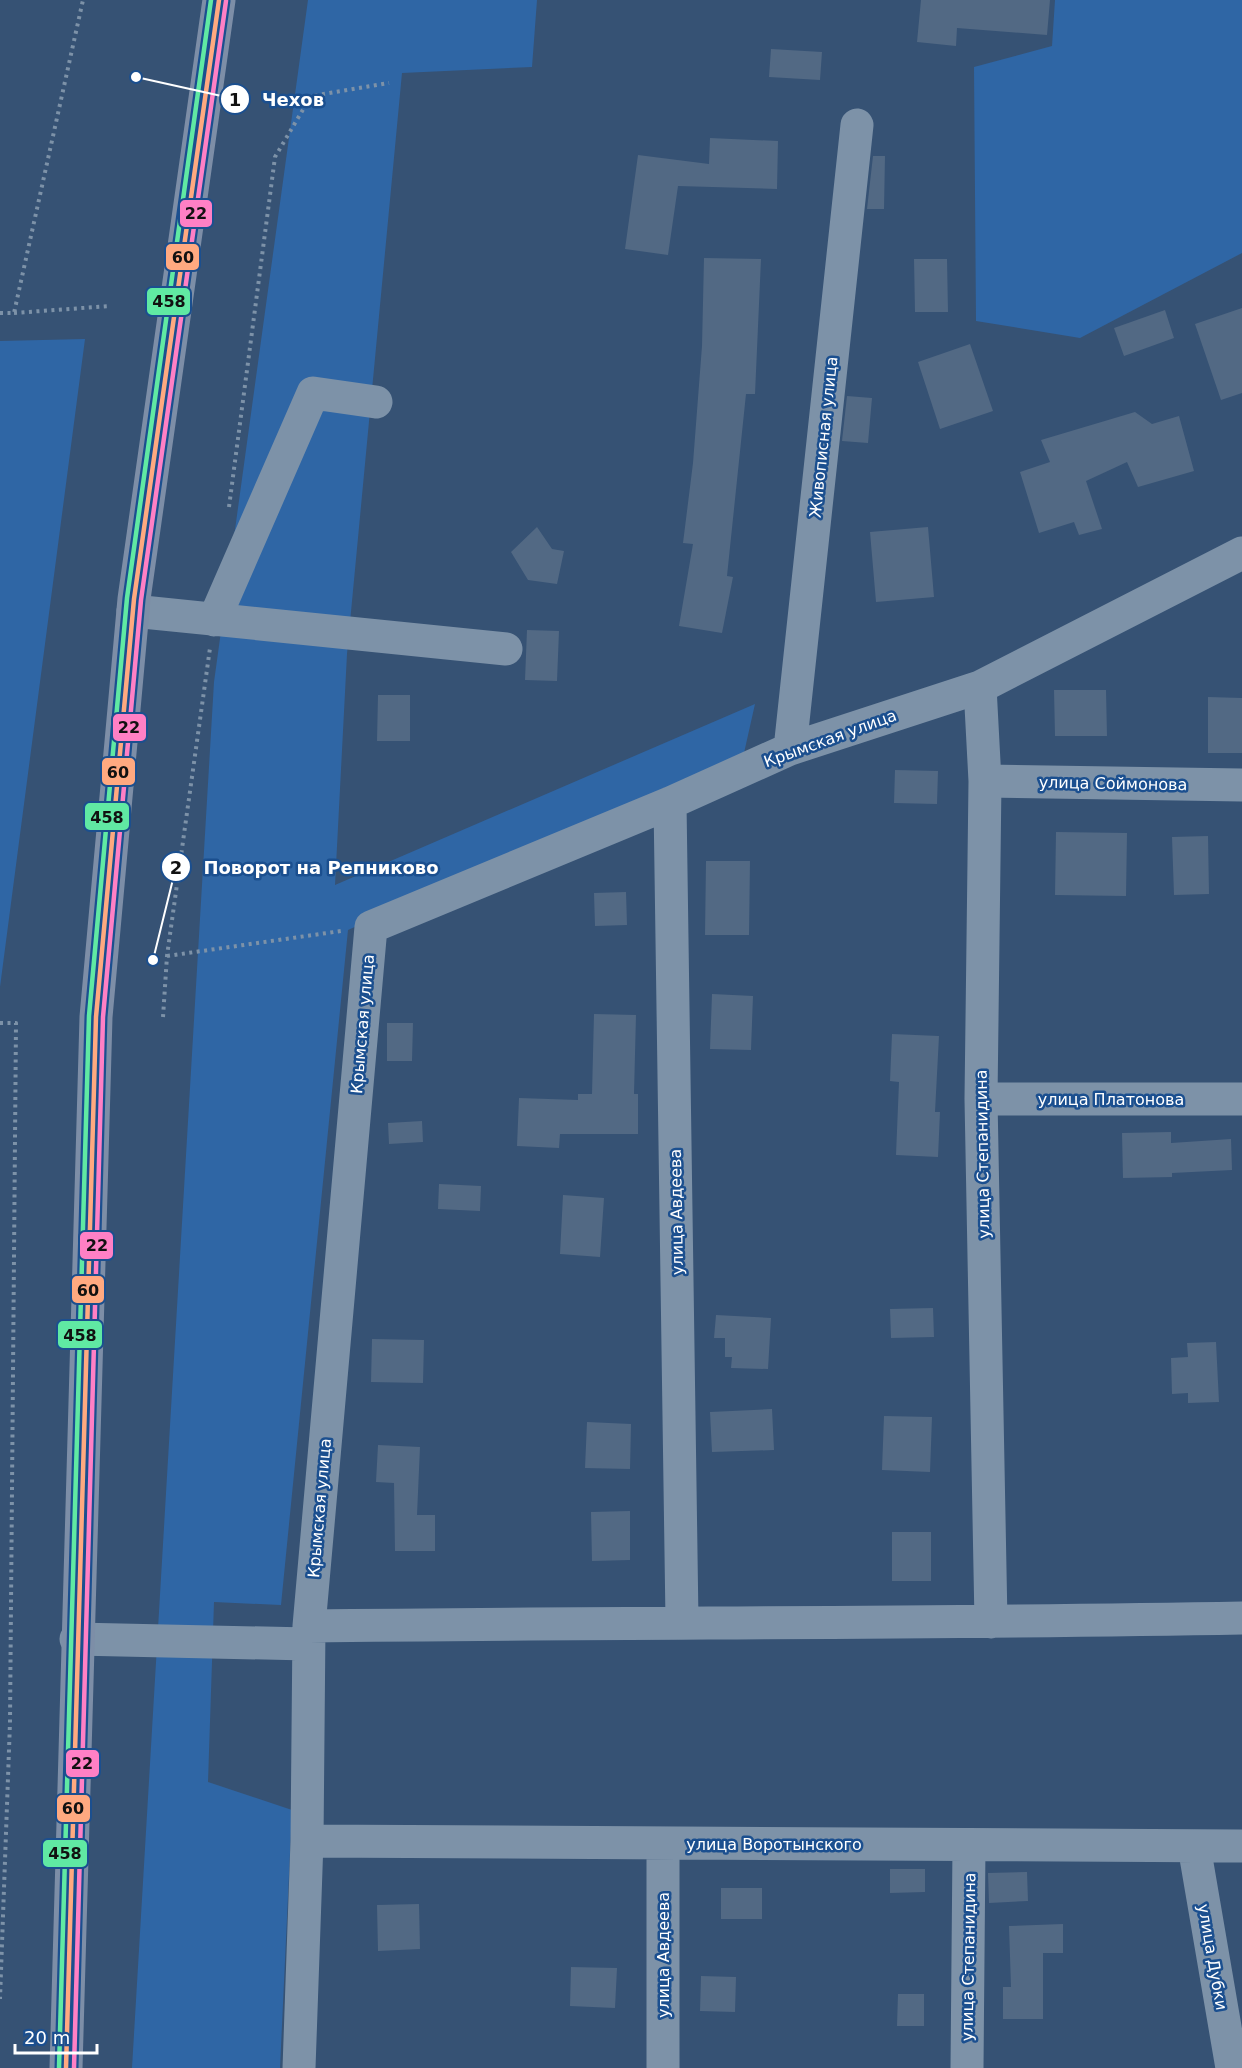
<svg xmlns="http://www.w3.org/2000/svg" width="1242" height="2068" font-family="'DejaVu Sans',sans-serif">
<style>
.green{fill:#2f66a5}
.building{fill:#526984}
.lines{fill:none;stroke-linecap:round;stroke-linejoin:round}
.path{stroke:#7d92a8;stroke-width:4;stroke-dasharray:3 4.5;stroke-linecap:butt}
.minor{stroke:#7d92a8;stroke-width:33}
.major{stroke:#7d8ea7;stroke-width:33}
.bus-1-casing{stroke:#1b4f8f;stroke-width:9}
.bus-2-casing{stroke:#1b4f8f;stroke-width:9}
.bus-3-casing{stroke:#1b4f8f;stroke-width:9}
.bus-1{stroke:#ffa980;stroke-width:4.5}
.bus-2{stroke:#ff80c5;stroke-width:4.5}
.bus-3{stroke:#60e9a3;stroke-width:4.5}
.labels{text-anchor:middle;stroke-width:5;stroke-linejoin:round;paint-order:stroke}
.street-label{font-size:16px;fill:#fff;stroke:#1b4f8f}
.leader{fill:none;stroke:#fff;stroke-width:2}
.callout-dot{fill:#fff;stroke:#1b4f8f;stroke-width:2}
.mark-label{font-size:18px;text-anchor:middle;font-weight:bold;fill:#111}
.callout-label{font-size:18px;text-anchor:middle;font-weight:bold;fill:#fff;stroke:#1b4f8f;stroke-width:5;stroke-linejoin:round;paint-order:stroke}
.line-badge{stroke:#1b4f8f;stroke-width:2}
.pale-badge-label{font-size:16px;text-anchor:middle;font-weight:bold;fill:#111}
</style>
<rect width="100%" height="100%" fill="#365274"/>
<path class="green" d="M308 0H537L532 67 402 73 347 654 335 885 755 704 744 753 348 930 281 1605 214 1602 208 1782 292 1810 280 2068H132L214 682Z
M1055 0H1242V253L1080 338 976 321 974 67 1052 46Z
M85 339 0 987V341Z"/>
<path class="building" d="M921 0H1050L1047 35 957 28 956 46 917 42Z
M771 49 822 52 820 80 769 77Z
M710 138 778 141 777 189 678 186 668 255 625 249 638 155 709 164Z
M873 156H885L884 209H867Z
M704 258 761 259 755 394H746L727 576 733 577 722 633 679 626 693 544 683 543 693 463 702 346Z
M914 259H947L948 312H915Z
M1242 308V393L1221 400 1195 324Z
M1165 310 1174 338 1124 356 1114 328Z
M970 344 993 411 940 429 918 362Z
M847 396 872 398 868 443 842 441Z
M1135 412 1152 424 1179 416 1194 471 1138 487 1127 462 1086 481 1102 529 1079 535 1074 522 1039 533 1020 472 1050 462 1041 440Z
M537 527 552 549 564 551 557 584 528 580 511 552Z
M928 527 934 597 876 602 870 532Z
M527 630 559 631 557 681 525 680Z
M1054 690H1106L1107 736H1055Z
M378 695H410V741H377Z
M1208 697 1242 698V753H1208Z
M895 770 938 771 937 804 894 803Z
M1056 832 1127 833 1126 896 1055 895Z
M1208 836 1209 894 1174 895 1172 837Z
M706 861H750L749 935H705Z
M626 892 627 925 595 926 594 893Z
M712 994 753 996 751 1050 710 1049Z
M594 1014 636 1015 634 1094H638V1134H560L559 1148 517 1146 519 1098 578 1100V1094H592Z
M387 1023H413L412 1061H387Z
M892 1034 939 1036 935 1112H940L938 1157 896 1155 899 1082 890 1081Z
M422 1121 423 1142 389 1144 388 1123Z
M1171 1132V1143L1231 1139 1232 1170 1172 1173V1177L1123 1178 1122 1133Z
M439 1184 481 1186 480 1211 438 1209Z
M563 1195 604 1198 600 1257 560 1254Z
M933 1308 934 1337 891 1338 890 1309Z
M716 1315 771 1318 768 1369 731 1368 732 1357H725V1338H714Z
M372 1339 424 1340 423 1383 371 1382Z
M1216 1342 1219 1402 1188 1403V1393L1172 1394 1171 1358 1188 1357 1187 1343Z
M772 1409 774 1450 712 1452 710 1412Z
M884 1416 932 1417 930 1472 882 1470Z
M587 1422 631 1424 630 1469 585 1468Z
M378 1445 420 1447 417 1515H435V1551H395L394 1483 376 1482Z
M630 1511V1560L592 1561 591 1512Z
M892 1532H931V1581H892Z
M890 1869H925V1892L890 1893Z
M1027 1872 1028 1901 989 1903 988 1873Z
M721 1888H762V1919H721Z
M419 1904 420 1949 378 1951 377 1905Z
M1063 1924V1953H1043V2019H1003V1987H1011L1009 1926Z
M571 1967 617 1968 615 2008 570 2006Z
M701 1976 736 1977 735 2012 700 2011Z
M898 1994H924V2026H897Z"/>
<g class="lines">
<path class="path" d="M0 313H14L83 0
M14 313 110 306
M229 507 275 157 311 96 389 83
M167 956 341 931
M163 1017 167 956 210 648
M0 1023H16L10 1722 0 1999"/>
<path class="minor" d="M133 611 506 649
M214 620 313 393 376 402
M980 687 985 781 981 1099 991 1622
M790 749 857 125
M985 781 1242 785
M670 803 682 1621
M981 1099H1242
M309 1626C620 1622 931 1624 1242 1618
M76 1639 308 1644
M307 1841 1242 1846
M1194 1846 1232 2068
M299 2068 307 1841 309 1626 371 927 670 803 790 749 980 687 1242 553
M663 2068V1843
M967 2068 969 1845"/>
<path class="major" d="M66 2068 96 1017 134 599 219 0"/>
<g class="bus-1-casing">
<path id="bus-1" d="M66 2068 96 1017 134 599 219 0"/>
</g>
<g class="bus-2-casing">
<path id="bus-2" d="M74 2068 103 1017 141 600 226 1"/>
</g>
<g class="bus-3-casing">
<path id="bus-3" d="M59 2068 89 1016 127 598 211 0"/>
</g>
<use href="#bus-1" class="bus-1"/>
<use href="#bus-2" class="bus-2"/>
<use href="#bus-3" class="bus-3"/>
</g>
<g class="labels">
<g class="street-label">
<text transform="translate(823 437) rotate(-84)" y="6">Живописная улица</text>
<text transform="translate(830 738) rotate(-20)" y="6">Крымская улица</text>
<text transform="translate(1113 783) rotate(1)" y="6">улица Соймонова</text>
<text transform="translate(362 1024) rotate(-85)" y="6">Крымская улица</text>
<text x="1111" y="1105">улица Платонова</text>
<text transform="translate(982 1154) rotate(-91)" y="6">улица Степанидина</text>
<text transform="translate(676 1212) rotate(-91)" y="6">улица Авдеева</text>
<text transform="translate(319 1508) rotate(-85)" y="6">Крымская улица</text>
<text x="774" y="1850">улица Воротынского</text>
<text transform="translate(663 1955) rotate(-90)" y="6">улица Авдеева</text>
<text transform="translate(968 1957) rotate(-89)" y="6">улица Степанидина</text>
<text transform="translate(1213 1957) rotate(80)" y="6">улица Дубки</text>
</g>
</g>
<path class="leader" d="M136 77L235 99M153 960L176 867"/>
<g class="callout-dot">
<circle cx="136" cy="77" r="6"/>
<circle cx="153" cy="960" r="6"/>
<circle cx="235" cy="99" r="15"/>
<circle cx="176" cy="867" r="15"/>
</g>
<g class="mark-label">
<text x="235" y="106">1</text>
<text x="176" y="874">2</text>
</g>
<g class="callout-label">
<text x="293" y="106">Чехов</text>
<text x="321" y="874">Поворот на Репниково</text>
</g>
<g class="line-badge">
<rect x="179" y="199" width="34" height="29" rx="6" fill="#ff80c5"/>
<rect x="165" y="243" width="35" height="28" rx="6" fill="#ffa980"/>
<rect x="146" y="287" width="45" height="29" rx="6" fill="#60e9a3"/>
<rect x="112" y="713" width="35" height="29" rx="6" fill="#ff80c5"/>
<rect x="101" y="757" width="35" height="29" rx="6" fill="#ffa980"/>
<rect x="84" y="802" width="46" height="29" rx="6" fill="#60e9a3"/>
<rect x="79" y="1231" width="35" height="29" rx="6" fill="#ff80c5"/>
<rect x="71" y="1275" width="34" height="29" rx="6" fill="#ffa980"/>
<rect x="57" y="1320" width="46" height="29" rx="6" fill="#60e9a3"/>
<rect x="65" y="1749" width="35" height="29" rx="6" fill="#ff80c5"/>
<rect x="56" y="1794" width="35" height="29" rx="6" fill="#ffa980"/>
<rect x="42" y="1839" width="46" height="29" rx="6" fill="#60e9a3"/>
</g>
<g class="pale-badge-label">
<text x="196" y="219">22</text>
<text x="183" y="263">60</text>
<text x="169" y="307">458</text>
<text x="129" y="733">22</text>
<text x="118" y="778">60</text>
<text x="107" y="823">458</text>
<text x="97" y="1251">22</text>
<text x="88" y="1296">60</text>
<text x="80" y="1341">458</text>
<text x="82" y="1769">22</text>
<text x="73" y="1814">60</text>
<text x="65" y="1859">458</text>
</g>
<path d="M15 2044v9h82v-9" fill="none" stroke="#ffffff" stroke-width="3"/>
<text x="24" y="2044" font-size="18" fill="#ffffff" stroke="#1b4f8f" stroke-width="4.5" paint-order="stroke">20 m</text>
</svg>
